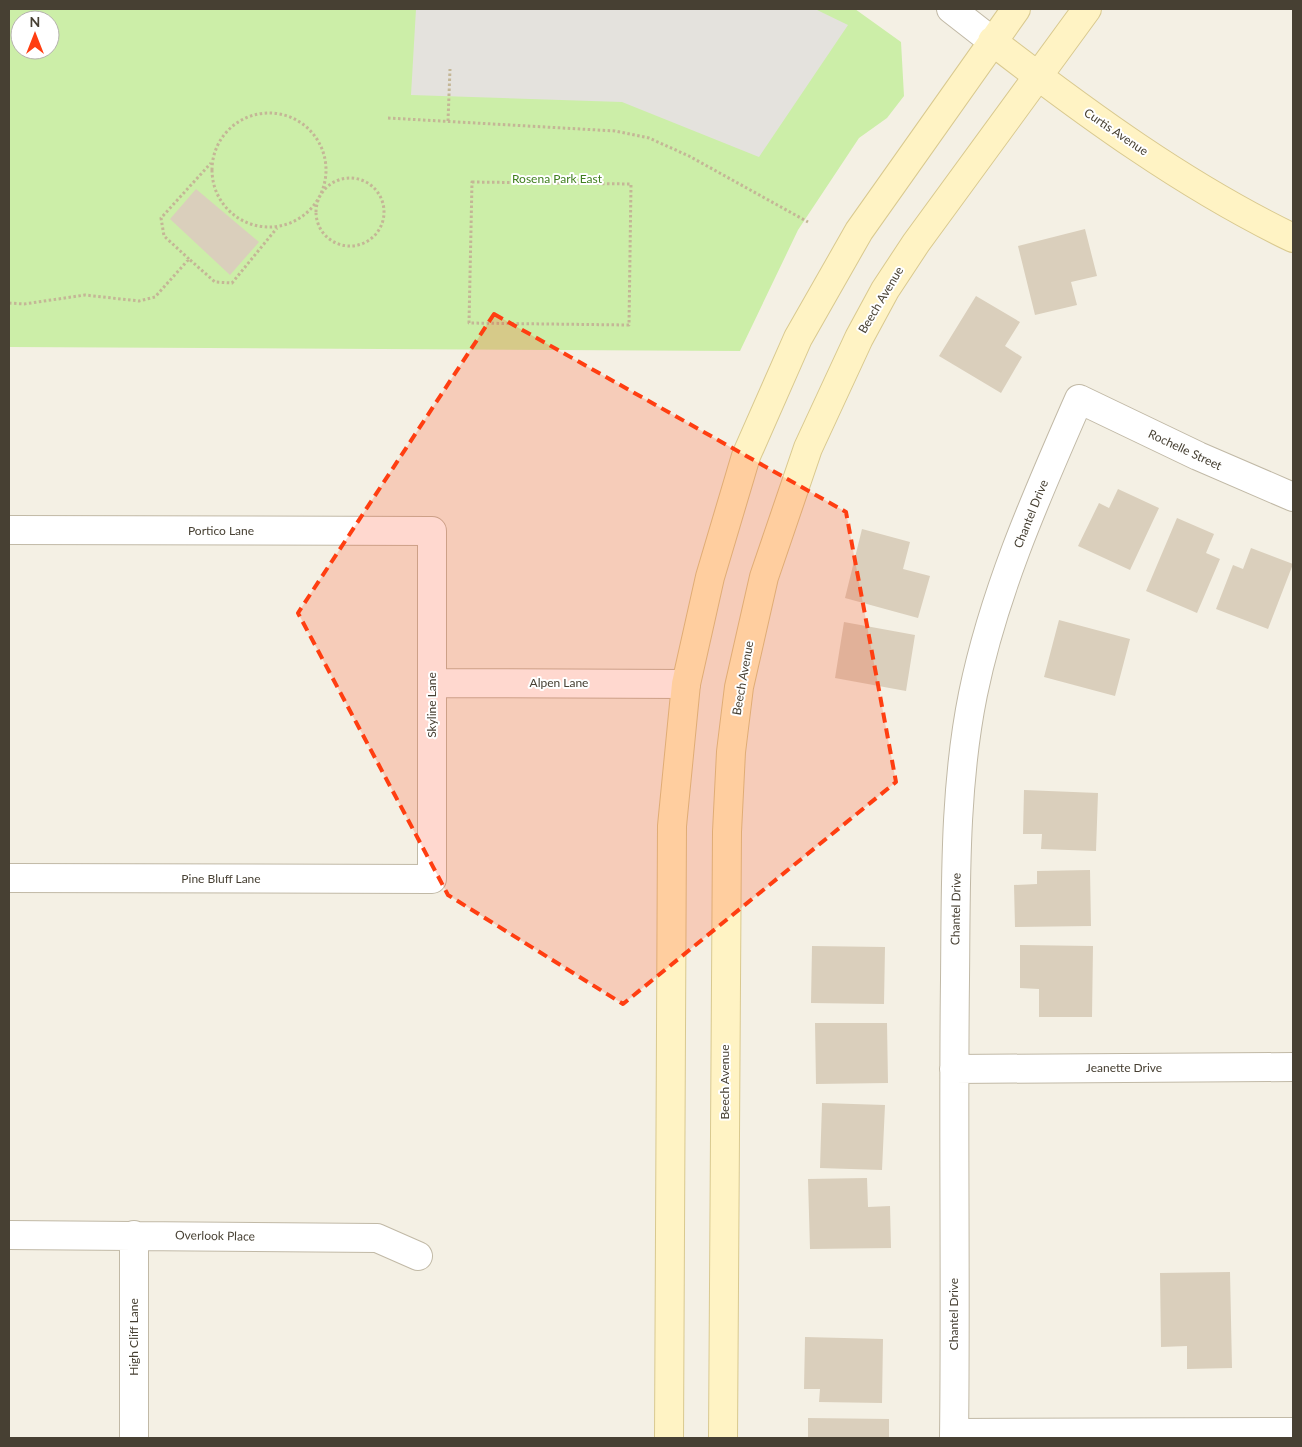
<svg xmlns="http://www.w3.org/2000/svg" width="1302" height="1447" font-family="Lato,sans-serif">
<style>
.green{fill:#cceea8;fill-rule:evenodd}
.parking{fill:#e4e2dd}
.building{fill:#dacfbc}
.lines{fill:none;stroke-linecap:round;stroke-linejoin:round}
.street-casing{stroke:#c1b9a6;stroke-width:30}
.secondary-casing{stroke:#d9c98f;stroke-width:30}
.path{stroke:#c4b696;stroke-width:3;stroke-dasharray:2.5 2.5;stroke-linecap:butt}
.street{stroke:#fff;stroke-width:28}
.secondary{stroke:#fff3c4;stroke-width:28}
.marked{fill:#ff3e11;fill-opacity:0.2;stroke:#ff3e11;stroke-width:4;stroke-dasharray:10 6;stroke-linejoin:round}
.labels{text-anchor:middle;stroke-width:4;stroke-linejoin:round;paint-order:stroke}
.street-label{font-size:12px;fill:#474033;stroke:#fff}
.park-label{font-size:12px;fill:#418020;stroke:#fff}
</style>
<rect width="100%" height="100%" fill="#f4f0e4"/>
<path class="green" d="M9 9H855L901 42 904 96 887 118 859 138 798 230 740 351 9 347ZM20 20H50V50H20Z"/>
<path class="parking" d="M416 9H815L848 25 759 157 622 102 411 95Z"/>
<path class="building" d="M196 189 259 242 230 275 170 219Z
M1085 229 1097 276 1071 282 1077 305 1035 315 1018 246Z
M976 296 1020 322 1005 346 1022 357 1001 393 939 356Z
M1118 489 1159 508 1130 570 1078 546 1099 503 1109 508Z
M1177 518 1214 534 1206 553 1220 559 1197 613 1146 591Z
M862 529 910 542 903 569 930 576 918 618 845 598Z
M1251 548 1293 564 1268 629 1216 609 1233 565 1243 569Z
M1059 620 1130 639 1115 696 1044 677Z
M844 622 915 635 906 691 835 678Z
M1024 790 1098 793 1096 851 1041 849 1042 834H1023Z
M1090 870 1091 926 1015 927 1014 885 1037 884V871Z
M1020 945 1093 946 1092 1017H1039V989L1020 988Z
M812 946 885 947 884 1004 811 1003Z
M815 1023H887L888 1083 816 1084Z
M822 1103 885 1105 882 1170 820 1168Z
M867 1178 868 1207 890 1206 891 1248 810 1249 808 1179Z
M1230 1272 1232 1368 1187 1369V1346L1161 1347 1160 1273Z
M805 1337 883 1339 882 1403 819 1402 820 1389H804Z
M808 1418 889 1419V1438H808Z"/>
<g class="lines">
<g class="street-casing">
<path id="street" d="M951 9 992 41
M9 530 432 531V879L9 878
M432 683 686 684
M954 1069 1293 1067
M9 1235 377 1238 418 1256
M954 1433 1293 1432
M134 1438V1235
M954 1438C956 1286 953 1133 955 980 956 885 954 788 973 694 994 591 1037 495 1079 399L1198 456 1293 497"/>
</g>
<g class="secondary-casing">
<path id="secondary" d="M992 41C1087 114 1185 186 1293 238
M669 1438 672 826 686 684 710 577 746 456 798 338 859 231 1016 9
M723 1438 727 832 731 752 739 687 764 577 808 448 859 338 885 290 916 243 1087 9"/>
</g>
<path class="path" d="M212 170a57 57 0 1 1 114 0a57 57 0 1 1-114 0Z
M388 118 615 131 649 138 689 156 808 222
M448 121 450 69
M316 212a34 34 0 1 1 68 0a34 34 0 1 1-68 0Z
M472 182 631 184 629 325 469 323Z
M189 259 164 236 161 218 211 163
M9 303 24 304 85 295 139 301 155 297 189 259 215 282 232 283 277 228"/>
<use href="#street" class="street"/>
<use href="#secondary" class="secondary"/>
</g>
<path class="marked" d="M494 314 846 512 896 782 623 1004 448 895 298 613Z"/>
<g class="labels">
<g class="street-label">
<text transform="translate(1116 132) rotate(34)" y="4">Curtis Avenue</text>
<text transform="translate(881 300) rotate(-59)" y="4">Beech Avenue</text>
<text transform="translate(1185 450) rotate(25)" y="4">Rochelle Street</text>
<text transform="translate(1031 514) rotate(-68)" y="4">Chantel Drive</text>
<text x="221" y="535">Portico Lane</text>
<text transform="translate(743 678) rotate(-80)" y="4">Beech Avenue</text>
<text x="559" y="687">Alpen Lane</text>
<text transform="translate(432 705) rotate(-90)" y="4">Skyline Lane</text>
<text x="221" y="883">Pine Bluff Lane</text>
<text transform="translate(956 909) rotate(-89)" y="4">Chantel Drive</text>
<text x="1124" y="1072">Jeanette Drive</text>
<text transform="translate(725 1082) rotate(-90)" y="4">Beech Avenue</text>
<text transform="translate(215 1236) rotate(1)" y="4">Overlook Place</text>
<text transform="translate(954 1314) rotate(-90)" y="4">Chantel Drive</text>
<text transform="translate(134 1337) rotate(-90)" y="4">High Cliff Lane</text>
</g>
<g class="park-label">
<text x="557" y="183">Rosena Park East</text>
</g>
</g>
<rect width="1302" height="1447" fill="none" stroke="#474033" stroke-width="20"/>
<g transform="translate(35 35)"><circle r="24" fill="#ffffff" stroke="#b5b3ad"/>
<path d="M0-4L9 19L0 12L-9 19Z" fill="#ff3e11"/>
<text y="-8" font-size="14" font-weight="bold" text-anchor="middle" fill="#474033">N</text>
</g>
</svg>
